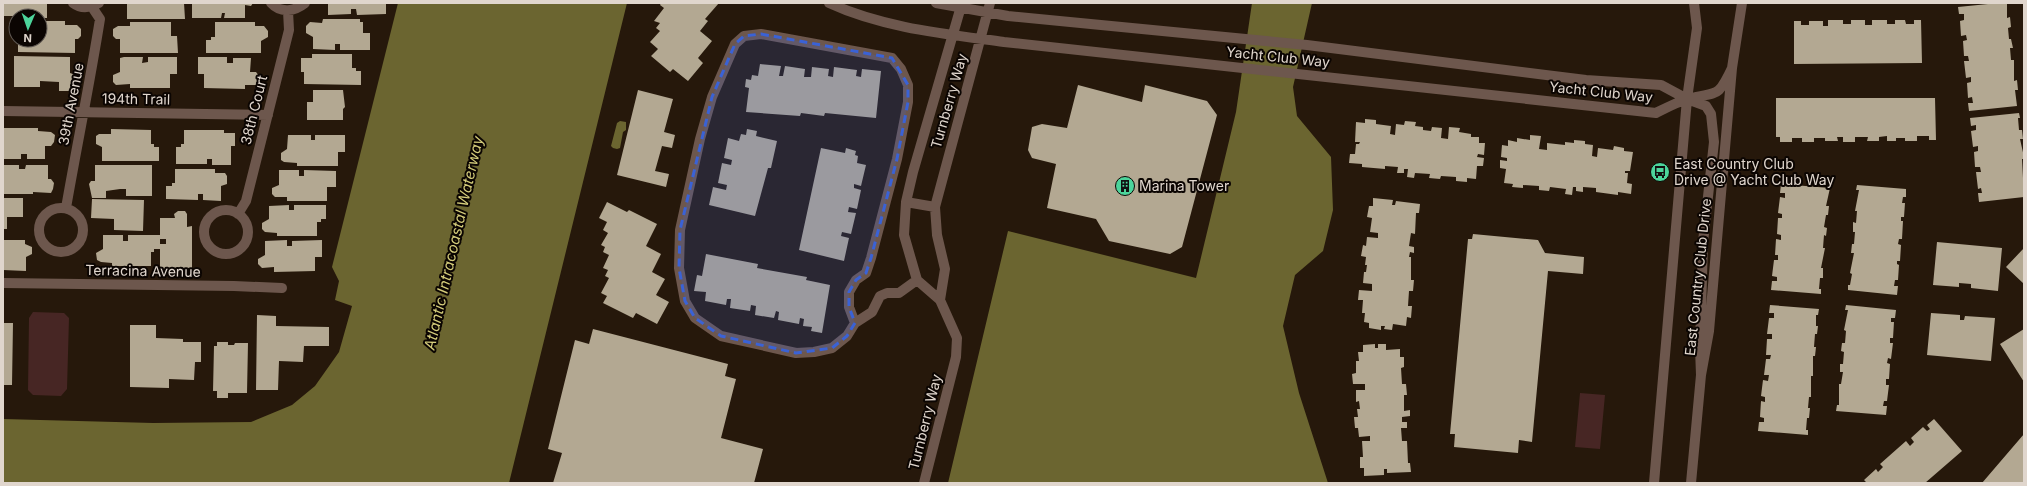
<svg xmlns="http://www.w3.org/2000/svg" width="2027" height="486" font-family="Inter,sans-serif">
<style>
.green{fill:#472624}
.water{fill:#6b6530}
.building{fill:#b3a892;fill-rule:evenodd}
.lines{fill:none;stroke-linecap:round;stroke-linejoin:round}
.minor{stroke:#6d574d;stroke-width:10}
.marked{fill:#3a62d6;fill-opacity:0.2;stroke:#3a62d6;stroke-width:3;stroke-dasharray:8 5;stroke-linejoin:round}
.labels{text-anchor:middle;stroke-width:4;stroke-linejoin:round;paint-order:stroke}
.street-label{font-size:14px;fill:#e0d6cd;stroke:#0b0502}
.poi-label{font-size:14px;fill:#e0d6cd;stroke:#0b0502;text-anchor:start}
.water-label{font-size:15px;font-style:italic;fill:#d5cd7b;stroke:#0b0502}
</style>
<rect width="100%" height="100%" fill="#26180b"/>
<path class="green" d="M33 312 64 313 69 318 67 389 61 396 33 395 28 390 29 318Z
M1580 393 1605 395 1600 449 1575 447Z"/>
<path class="water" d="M398 3H627L509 483H3V419L153 423 251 422 292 405 315 386 339 352 352 306 335 300 339 281 332 267Z
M1252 3H1312L1293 87 1297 116 1331 157 1333 210 1323 251 1295 275 1283 326 1299 393 1328 483H948L1008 231 1196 278 1236 112Z
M620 121 626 122V130L623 132 620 148 617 149 613 148 611 146 617 123Z"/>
<path class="building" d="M3 3H47V18H40V16H3Z
M127 3H184L185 19H127Z
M192 3H253L251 6 245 5V18H224L225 13H222L221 18H192Z
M328 3H386V14L357 15 356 9H351V14L328 15Z
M661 3H719L705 19 708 21 700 31 712 41 698 58 703 63 688 81 673 69 670 72 651 56 658 49 650 42 660 31 656 28 660 23 654 21 664 8 660 5Z
M1998 3H2007V18L2010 17 2011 27 2008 28 2009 39H2011L2013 48H2010L2011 60H2014V81L2017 80 2018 90H2015L2017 106 1969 111 1968 103H1973L1972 97 1968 98 1967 83 1971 82V77L1966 78 1964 61H1969L1968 56H1964L1963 41 1967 40 1966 35 1961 36 1960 21 1964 20V14H1959L1958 7Z
M323 19H360V22H363V33H370V50H340V44H335V50L313 49V37L306 33V26L310 22 322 23Z
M1828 20H1843V24H1851V20H1865V25H1872V20H1887V24H1895V20H1905L1906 24H1914V20H1921L1922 63 1794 64V21H1801V25H1809V21H1823V26H1828Z
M40 21H65V25H77L81 29V36L78 39H75V53L18 52V40H40Z
M130 22H171V36H177L178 53H120V39H116L113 36V29L118 26H130Z
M215 22H255V26H264L268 31V37L261 41V53H206V40H211V37H215Z
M312 54H352V68H356V71H361V85L304 84V72H301V58H312Z
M14 56 70 57V73L76 75 74 91H59V82L40 81V87H14Z
M124 57H143L142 63 148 62V57H177V74H170V88H130V84L116 85 113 82V75L120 72V58Z
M198 57H227V63H233V58H251L250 72H256L259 76V83L257 85H245V89L204 88V74H198Z
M760 64 781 66 779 76H783L785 66 805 69 804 77H811L812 67 829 69 828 76 833 77 834 67 857 70 856 76 861 77 862 69 881 71 876 118 825 113 824 116 801 113 800 116 746 112 749 88 745 87 746 79 751 80 752 75 758 76Z
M1078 85 1142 102 1145 85 1207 101 1217 115 1182 247 1170 254 1109 241 1096 219 1047 208 1056 164 1032 158 1028 150 1032 127 1042 124 1067 128Z
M313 90H343L345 107 343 109V120H307V102H313Z
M638 90 673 99 664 132 675 135 672 148 662 146 655 171 669 174 666 187 617 175Z
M1776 98H1935L1936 140H1929V136H1917V141H1905V138H1896V141H1887V136L1879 137V141H1867L1868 137H1855V142H1843V137H1837L1838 141H1825V138H1814V142H1802V138H1792V142H1780V137H1776Z
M2019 113 2020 118H2018L2019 130H2022L2023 139H2020L2024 157V159H2022L2024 197 1979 202 1978 193H1982L1981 188 1978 189 1976 172H1981L1980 167H1975L1974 152 1978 151V146L1973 147 1971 131 1976 130V125L1971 126 1970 118Z
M1365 119 1376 120V124L1391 126 1390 134 1395 135 1396 124 1404 125 1405 121 1416 122 1415 126 1423 127V130L1431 131 1432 127 1442 128 1441 138 1448 139 1449 127 1460 128 1459 132 1471 134V137H1479V143H1485L1484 155 1478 154 1477 157 1484 158 1483 166H1477L1476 179 1467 178V182L1456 181V177L1441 176 1440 179 1429 178 1430 174 1415 173 1414 178 1407 177 1408 169H1404V173H1397L1398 167 1385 166V169L1362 167V164L1349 163 1350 154H1355L1356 144H1359L1360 142H1355L1356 122 1365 123Z
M3 128H38V131L51 132 55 135 54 142 51 146H45V159H27V154H21V159H3Z
M111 129 151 130V144H154V147H159V161H102V147L96 144V136L99 134H111Z
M747 129 757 131 756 136 777 141 771 168H768L755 216 709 205 713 187 726 190 727 185 718 183 722 163 731 165 732 160 724 158 728 138 739 141 741 134 746 135Z
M184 130H224V133H235V146H231V165H212V159H207V164H176V147H181V144H184Z
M288 135H311V140H315V135H345V152H338V166H297V163L284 162 281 160V153L287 149Z
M1530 135 1541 136 1539 149 1547 150V143L1565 145V142L1574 143V140L1585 141V144L1593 145 1592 156 1597 157 1598 148 1613 150 1614 146 1624 148V151L1633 152 1630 171H1625V173H1628L1627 183 1632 184 1631 194 1618 192V195L1596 192V188L1583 187V192L1576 191V187H1573L1572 195 1565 194 1566 189 1550 187 1549 191 1539 190V186L1523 185V188L1512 187 1513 184 1504 183 1506 169 1500 168V160L1507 161V158L1501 157 1502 145 1508 146V140L1517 142V138L1530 140Z
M821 148 845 153 846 148 856 151 855 155 858 156 857 163 866 165 861 186 854 184V188L861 190 857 209 849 207 848 212 856 213 851 234 842 232 841 236 849 238 844 261 799 250Z
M3 165H19V169H25L26 165H48V179H51L54 183 53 189 51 193 33 192V194H3Z
M95 165H152V196H126V189H120L106 191V198H92L89 184 91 181H95Z
M175 169H215V173H225L227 176V184L221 186V201L203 200V194H198V200L166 199V186H172V183H175Z
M279 170H299V176H304V170L336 171V187H327V201H287V197H275L272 194V188L279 185Z
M1781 184 1830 188 1826 206H1829L1828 215H1826L1824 227 1827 228 1826 236 1824 235 1823 248H1825L1821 268H1823V278H1820L1819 289H1821V294L1771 290 1772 281H1777V277L1772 276 1774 260H1778V255H1775L1776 239 1781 240V235L1777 234 1778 218H1782V214L1778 213 1780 197 1785 198V193H1780Z
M1857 185 1906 189V197H1903L1902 203H1905L1904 217H1901V221H1903L1902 239H1899L1898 244 1901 245 1900 261H1897V264L1899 265 1898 280H1895L1894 286H1898L1897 295 1848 290V285H1850L1852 274 1850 273 1854 253H1851L1852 244H1854L1855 232H1853V222L1856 223 1857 211H1855L1859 190H1856Z
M3 198H23V217H7V229H3Z
M1373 198 1393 200 1392 205H1395L1396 201 1420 204 1419 213H1416L1415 234 1411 233 1409 246 1414 247V253L1410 252 1409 257H1411V280H1414L1413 291H1409L1408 306H1412L1411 318 1407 317 1406 326 1393 324 1392 330 1384 329 1385 326H1381V330L1369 328V323L1364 322 1365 313H1362L1363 300H1358L1359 290 1372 291V284L1363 283 1364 272H1366L1367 265H1365L1366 257 1361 256 1363 245 1366 246 1367 237 1378 238V233L1370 232 1372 218 1367 217 1369 206H1373Z
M92 199 144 200 143 231 114 230V219L91 218Z
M607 202 627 212 629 210 657 224 646 246 661 254 652 272 665 279 656 295 669 302 657 324 636 313 633 318 603 303 607 296 601 293 609 278 605 276 608 270 603 268 609 255 603 252 605 247 601 245 608 233 603 230 607 222 599 218Z
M289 205V210H294V205H326V219H321V222H317V236H277V233L265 232 262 229V223L269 219V206Z
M178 211H185L187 214V227L192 226V268H177V274H160V249H154V252H151V266H112V263L101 262 97 260 96 253 103 249V235H123V241H128V235H160V218H175L174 214ZM160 239H166V244H160Z
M1473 234 1538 240 1545 253 1584 257 1583 274 1548 271 1532 442 1519 440 1518 453 1454 447 1455 434H1450L1468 239H1472Z
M3 240H25V244L32 247V254L26 257V271L3 270Z
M287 240V246H292V241L322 240V257H315V271L274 272V267L262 268 258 264V259L265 255V241Z
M1937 242 2002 248 1998 291 1971 288V284L1959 283V287L1933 285Z
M2024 248V284L2006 267Z
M706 254 758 264 757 268 807 277 806 280 830 285 822 333 811 331 812 327 803 326 804 319 800 318 799 324 778 320 779 312 776 311 774 318 755 315 756 306 751 305 750 311 730 308 731 299H727L726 305 705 301 706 292 694 291 697 275 702 276Z
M1770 305 1819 309 1818 315H1816V326H1818L1817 334H1815L1814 347H1816L1815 356H1813V376H1811V397H1809L1808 408H1810L1809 418H1807L1806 430H1808V435L1758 431 1759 422H1764V418L1760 417 1761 401 1765 402V397L1761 396 1763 380 1768 381 1769 375H1764L1766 359H1770L1771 355H1766L1767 339H1772V334H1767L1769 318H1774V313H1769Z
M1846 305 1896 310 1895 318H1891V322H1894L1893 338H1890V343H1893L1891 359 1888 358 1887 363 1890 364 1889 379H1886V385H1889L1887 401H1884L1883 406H1887L1886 415 1836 411 1837 405H1839V384H1841L1843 372H1840V364H1843L1844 352 1841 351 1842 343H1845L1846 331 1844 330 1848 310H1845Z
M1931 313 1960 315V320H1964L1965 316 1995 318 1991 361 1927 355Z
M257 315 276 316V326L329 327V346H304L303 362 279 361 278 390H256Z
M3 323H13L12 385H3Z
M130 325H156V338L183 339V342H201V362H195L194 380 169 379V388L130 387Z
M593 329 728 364 725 376 736 379 721 438 763 449 754 483H553L562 453 548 449 575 340 589 344Z
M2024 329V382L2000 344Z
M217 342H228V345H234L235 343H248L247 393H228V398H217V391H213L214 346H217Z
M1375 344V348H1378V344H1386V350L1400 349V357H1404V367L1401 368 1402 384H1406L1407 395H1404V411L1410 410V416L1402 417V422H1407V428H1401L1402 441H1407L1408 463H1410L1411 472 1387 473V469H1384V475L1364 476V468H1360V457H1363L1362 441H1370V436L1359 437 1358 428H1355L1354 417H1358L1357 409H1360L1359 401 1356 402V390H1365V384H1353L1352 374 1356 373V361H1359L1358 352H1363V345Z
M1934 419 1962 451 1925 483H1867L1864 480 1876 469 1878 472 1883 467 1880 464 1906 441 1910 446 1914 442 1911 438 1923 427 1927 431 1930 429 1927 425Z
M2024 434V483H1982Z"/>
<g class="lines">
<path class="minor" d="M73 3C81 9 90 8 99 3
M271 3C281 14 295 11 305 3
M829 3C883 28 946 34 1004 42L1656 113C1666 108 1677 102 1688 99 1717 91 1717 100 1732 68
M936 3 1008 16 1307 45 1586 80 1661 85 1687 99 1706 106 1711 114 1714 142 1703 242 1700 348 1701 375
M761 34 892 58 901 69 908 85V102L897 159 871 258 866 273 856 280 849 292V307L855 323 847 336 832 348 814 352 796 353 721 336 695 318 685 301 679 268 680 230 700 139 712 97 735 44 744 36Z
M3 111 268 115
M906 202 935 207
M66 208C77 145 90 82 100 19L92 7
M39 230a22 22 0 1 1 44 0a22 22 0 1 1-44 0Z
M204 232a22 22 0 1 1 44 0a22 22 0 1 1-44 0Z
M238 214 246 201 289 30 288 11
M3 283 234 286 282 288
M940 300 945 269 937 235 935 207 990 3
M855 323 872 312 880 296 887 293H899L917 280
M924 483 956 357 957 338 940 300 917 280 904 235 906 202 913 172 962 3
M1654 483 1687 99 1697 28 1694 3
M1691 483 1701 375 1709 331 1732 68 1742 3"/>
</g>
<path class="marked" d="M761 34 892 58 908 85V102L897 159 871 258 866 273 856 280 849 292V307L855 323 847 336 832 348 796 353 721 336 695 318 685 301 679 268 680 230 712 97 735 44 744 36Z"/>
<defs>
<g id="bus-disc" transform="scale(1)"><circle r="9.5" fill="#4cd49b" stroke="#0b0502"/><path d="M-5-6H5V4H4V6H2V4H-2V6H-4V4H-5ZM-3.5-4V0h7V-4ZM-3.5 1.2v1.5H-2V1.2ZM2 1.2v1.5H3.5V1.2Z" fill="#111"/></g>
<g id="building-disc" transform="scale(1)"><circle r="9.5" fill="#4cd49b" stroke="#0b0502"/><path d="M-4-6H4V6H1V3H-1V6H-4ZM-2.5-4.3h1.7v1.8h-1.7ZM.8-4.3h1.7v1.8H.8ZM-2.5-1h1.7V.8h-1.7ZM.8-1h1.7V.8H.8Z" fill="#111"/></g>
</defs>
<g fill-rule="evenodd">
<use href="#bus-disc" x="1660" y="172"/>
<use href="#building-disc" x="1125" y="186"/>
</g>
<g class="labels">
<g class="street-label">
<text transform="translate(1278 57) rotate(6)" y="5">Yacht Club Way</text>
<text transform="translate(1601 92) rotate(6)" y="5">Yacht Club Way</text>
<text transform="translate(136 99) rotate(1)" y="5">194th Trail</text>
<text transform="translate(949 101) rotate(-74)" y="5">Turnberry Way</text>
<text transform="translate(71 104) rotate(-79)" y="5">39th Avenue</text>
<text transform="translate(254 110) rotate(-76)" y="5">38th Court</text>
<text transform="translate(143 271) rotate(1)" y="5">Terracina Avenue</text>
<text transform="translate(1698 277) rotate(-84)" y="5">East Country Club Drive</text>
<text transform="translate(925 422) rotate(-76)" y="5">Turnberry Way</text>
</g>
<g class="poi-label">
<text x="1674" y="169">East Country Club<tspan x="1674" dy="16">Drive @ Yacht Club Way</tspan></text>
<text x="1139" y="191">Marina Tower</text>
</g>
<g class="water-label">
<text transform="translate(454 243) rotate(-77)" y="5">Atlantic Intracoastal Waterway</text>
</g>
</g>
<rect width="2027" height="486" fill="none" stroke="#e0d6cd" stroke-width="8"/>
<g transform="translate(28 28) rotate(182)"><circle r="19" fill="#0b0502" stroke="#605953"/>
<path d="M0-3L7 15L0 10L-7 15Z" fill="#4cd49b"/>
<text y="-6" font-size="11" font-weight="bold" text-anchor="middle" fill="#e0d6cd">N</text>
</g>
</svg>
